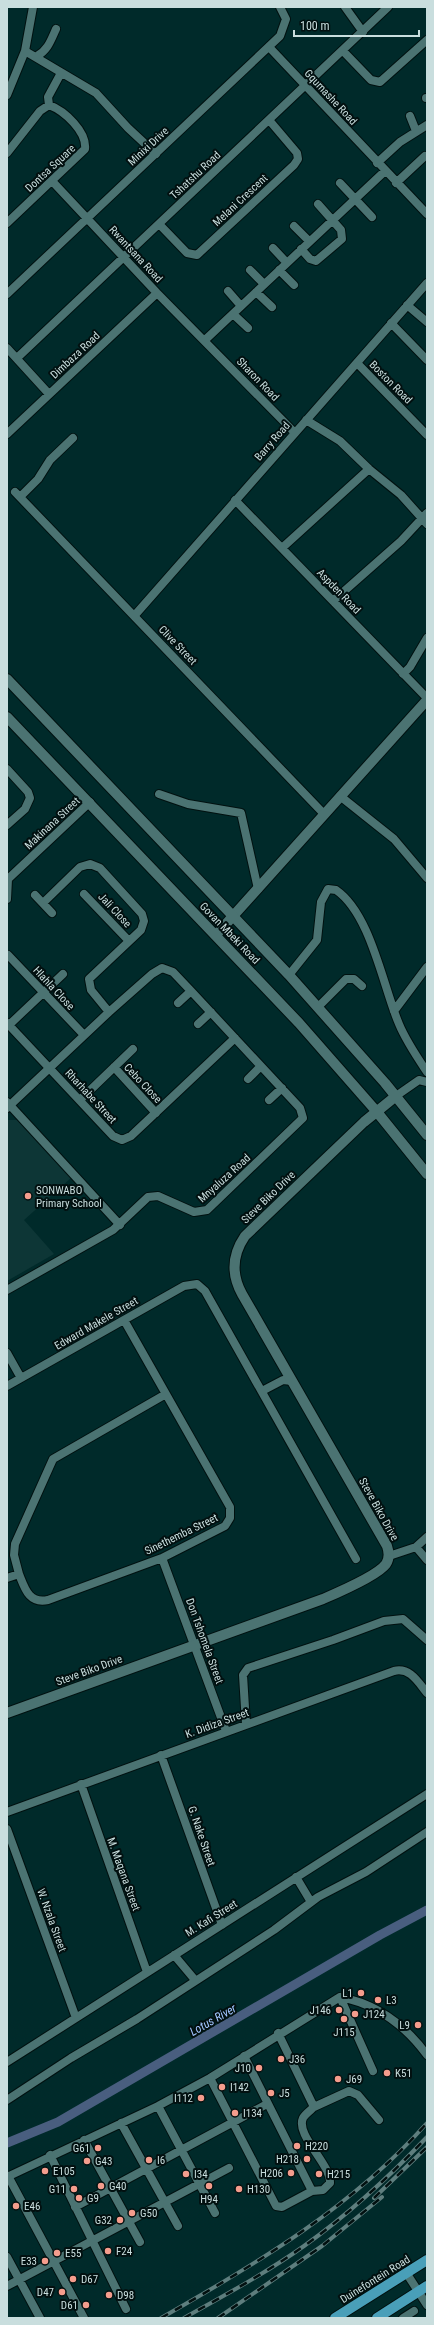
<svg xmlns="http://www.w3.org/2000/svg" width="434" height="2325" font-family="'Roboto Condensed',sans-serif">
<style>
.built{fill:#0d3636}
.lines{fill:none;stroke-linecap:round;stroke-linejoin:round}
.canal{stroke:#495e7f;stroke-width:9}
.minor-casing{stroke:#001110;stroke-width:10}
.tertiary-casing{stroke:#001110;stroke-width:12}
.secondary-casing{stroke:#001110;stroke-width:12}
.primary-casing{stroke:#001110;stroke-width:12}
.minor{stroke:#4b7372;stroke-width:8}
.tertiary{stroke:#4b7372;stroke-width:10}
.secondary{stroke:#4b7372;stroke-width:10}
.primary{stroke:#499fb9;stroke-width:10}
.rail-casing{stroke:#5e7e7e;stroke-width:4}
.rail{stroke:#021010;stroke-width:2.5;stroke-dasharray:8;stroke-linecap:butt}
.poi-dot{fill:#f59d8d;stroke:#021010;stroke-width:1.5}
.labels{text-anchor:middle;stroke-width:4;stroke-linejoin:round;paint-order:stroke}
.street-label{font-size:11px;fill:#c9dede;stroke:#021010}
.poi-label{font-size:11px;fill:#c9dede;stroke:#021010;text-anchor:start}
.water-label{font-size:12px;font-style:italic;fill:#a2c5ff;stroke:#021010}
</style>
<rect width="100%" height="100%" fill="#002a2a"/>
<path class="built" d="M7 1120H19L72 1177 24 1220 54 1254 7 1281Z"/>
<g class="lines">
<path class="canal" d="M7 2143 58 2122 380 1935 427 1910"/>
<g class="minor-casing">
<path id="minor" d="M345 7 363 32
M269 47 427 214
M25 51 96 93 128 128 156 154
M343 51 371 80 380 82 427 40
M37 56C48 50 51 40 56 29
M7 95 25 51 33 7
M426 98H427
M49 105 48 97 61 73
M410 116 416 131
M7 153 40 111 49 105C65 111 87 132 85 149L7 223
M377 163 400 142 427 125
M52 181 157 293 295 433
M340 183 372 217
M396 183 425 156
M159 224 187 253 197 255 294 165 298 159 297 153 269 120
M294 226 309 241
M273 248 287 263
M301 249 310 259 316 261 342 239 341 230 318 204
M250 270 264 284
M279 270 294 285
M228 291 241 306
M256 292 272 307
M7 294 280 36 286 19 280 7
M407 305 427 322
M233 314 248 328
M391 323 427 360
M205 340 385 171
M7 348 49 394
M17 358 388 7
M357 363 427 435
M306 420 340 441 369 469 401 495 427 524
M7 434 157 293
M15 492 324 814
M20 497 38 479 50 460 73 438
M235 500 427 698
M282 548 369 469
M333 601 401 541 427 513
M135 615 427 283
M403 674 410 667 427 638
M7 769 28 792 30 798 25 809 7 825
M159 794 188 804 241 813 258 889
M340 796 394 839 427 878
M84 894 129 941
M35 895 52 913
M7 899 8 879 90 802
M43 903 80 867 90 864 100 868 142 914 144 921 141 930 89 979 91 990 109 1012
M8 955 84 1035
M289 975 317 940 321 902 328 889 336 890C371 914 383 987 399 1024 406 1041 417 1057 427 1072
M178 1003 191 991
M318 1007 346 979H354L362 986
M394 1011 427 967
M7 1023 113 1136 122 1140 131 1136 235 1038
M198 1024 211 1012
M9 1025 63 974
M114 1067 156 1113
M248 1079 261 1066
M396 1096 419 1080 427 1082
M80 1100 133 1049
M269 1100 282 1088
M7 1102 120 1225
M7 1108 109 1012 152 974 162 968 173 972 191 991 300 1108 303 1118 207 1210 194 1212 158 1196 148 1197 113 1230 7 1290
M7 1353 21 1378
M7 1386 184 1286 197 1284 205 1291 356 1559
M262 1391 283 1380 292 1381
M416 1547 427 1537
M389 1556 416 1547 427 1560
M162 1558 226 1731
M19 1574 14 1555 15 1544 53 1459 166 1394
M7 1578 19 1574C25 1589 29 1604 48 1600L162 1558 225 1526 230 1518V1507L124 1320
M246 1724 243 1675 248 1668 333 1640 384 1621 403 1619 427 1640
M161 1755 222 1925
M81 1784 147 1972
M7 1812 394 1671C410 1667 418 1682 427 1693
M7 1829 76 2018
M296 1877 311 1902
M174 1955 195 1980
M340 1997 373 2071
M244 2056 312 2191
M7 2062 427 1794
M210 2078 276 2206 282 2207 312 2191 323 2190 330 2183C331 2164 295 2135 303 2118 305 2114 311 2110 314 2107L278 2033
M7 2100 71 2058 137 2019 274 1930 318 1897 366 1872 427 1832
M158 2106 215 2213
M314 2107 349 2091 358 2095 379 2120
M121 2123 178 2226
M84 2140 140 2242
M50 2155 126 2309
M8 2176 84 2318
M7 2177 158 2106 210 2078 340 1997C377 2004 405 2025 427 2055
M75 2207 267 2104
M7 2257 40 2318
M407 2274 427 2305
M7 2286 229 2168
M403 2318 414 2311"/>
</g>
<g class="tertiary-casing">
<path id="tertiary" d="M216 935 427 700"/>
</g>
<g class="secondary-casing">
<path id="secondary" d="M7 679 289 975 385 1083 427 1135
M7 717 299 1023 377 1112 427 1174
M7 1713 323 1599C337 1593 378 1575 386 1564 390 1558 389 1552 387 1546L242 1294C231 1274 232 1255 245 1236L364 1122 396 1096"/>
</g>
<g class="primary-casing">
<path id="primary" d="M335 2318 427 2260
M377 2318 427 2286"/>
</g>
<use href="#minor" class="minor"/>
<use href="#tertiary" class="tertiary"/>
<use href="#secondary" class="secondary"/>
<use href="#primary" class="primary"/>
<g class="rail-casing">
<path id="rail" d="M374 2198 427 2147
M161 2318C258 2263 352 2207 427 2123
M184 2318C225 2295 266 2273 304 2246 349 2214 389 2177 427 2137
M218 2318 322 2246 382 2197"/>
</g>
<use href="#rail" class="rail"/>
</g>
<g class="poi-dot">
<circle cx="28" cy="1196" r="4"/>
<circle cx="361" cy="1993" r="4"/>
<circle cx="378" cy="2000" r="4"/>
<circle cx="339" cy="2010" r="4"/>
<circle cx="355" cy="2014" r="4"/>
<circle cx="344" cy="2019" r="4"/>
<circle cx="418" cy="2025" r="4"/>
<circle cx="281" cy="2059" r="4"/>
<circle cx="259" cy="2068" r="4"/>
<circle cx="387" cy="2073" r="4"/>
<circle cx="338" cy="2079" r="4"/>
<circle cx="222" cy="2087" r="4"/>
<circle cx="271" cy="2093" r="4"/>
<circle cx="201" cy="2098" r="4"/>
<circle cx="235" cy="2113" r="4"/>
<circle cx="297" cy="2146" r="4"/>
<circle cx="98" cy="2148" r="4"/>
<circle cx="307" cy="2159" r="4"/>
<circle cx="149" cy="2160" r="4"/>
<circle cx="87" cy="2161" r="4"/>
<circle cx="45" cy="2171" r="4"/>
<circle cx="291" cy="2173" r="4"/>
<circle cx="186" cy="2174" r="4"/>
<circle cx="319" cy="2174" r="4"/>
<circle cx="101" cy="2186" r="4"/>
<circle cx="209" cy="2186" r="4"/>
<circle cx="74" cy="2189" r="4"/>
<circle cx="239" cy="2189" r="4"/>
<circle cx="79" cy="2198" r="4"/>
<circle cx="16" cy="2206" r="4"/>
<circle cx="132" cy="2213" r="4"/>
<circle cx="120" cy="2220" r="4"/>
<circle cx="108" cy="2251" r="4"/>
<circle cx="57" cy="2253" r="4"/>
<circle cx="45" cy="2261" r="4"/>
<circle cx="73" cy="2279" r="4"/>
<circle cx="62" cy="2292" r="4"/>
<circle cx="109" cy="2295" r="4"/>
<circle cx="86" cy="2305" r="4"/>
</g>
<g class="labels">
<g class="street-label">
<text transform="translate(331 97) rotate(47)" y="4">Gqumashe Road</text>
<text transform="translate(148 146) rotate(-43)" y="4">Minixi Drive</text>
<text transform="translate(50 168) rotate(-43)" y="4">Dontsa Square</text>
<text transform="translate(195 175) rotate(-43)" y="4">Tshatshu Road</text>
<text transform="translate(240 200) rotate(-43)" y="4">Melani Crescent</text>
<text transform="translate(136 254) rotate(47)" y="4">Rwantsana Road</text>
<text transform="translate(75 355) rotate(-43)" y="4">Dimbaza Road</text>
<text transform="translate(258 379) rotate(46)" y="4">Sharon Road</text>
<text transform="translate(391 382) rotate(45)" y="4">Boston Road</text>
<text transform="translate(272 441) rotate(-49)" y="4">Barry Road</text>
<text transform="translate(339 591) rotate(46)" y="4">Aspden Road</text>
<text transform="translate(178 645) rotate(46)" y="4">Clive Street</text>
<text transform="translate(52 823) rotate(-43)" y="4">Makinana Street</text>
<text transform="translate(115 910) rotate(47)" y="4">Jali Close</text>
<text transform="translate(230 933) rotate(46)" y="4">Govan Mbeki Road</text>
<text transform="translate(54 988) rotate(47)" y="4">Hlahla Close</text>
<text transform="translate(143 1083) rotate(47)" y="4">Cebo Close</text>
<text transform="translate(91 1096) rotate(47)" y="4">Rharhabe Street</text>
<text transform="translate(224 1178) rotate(-42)" y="4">Mnyaluza Road</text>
<text transform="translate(268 1197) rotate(-44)" y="4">Steve Biko Drive</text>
<text transform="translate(96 1323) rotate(-30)" y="4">Edward Makele Street</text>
<text transform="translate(379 1509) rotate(61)" y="4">Steve Biko Drive</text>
<text transform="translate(181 1534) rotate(-26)" y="4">Sinethemba Street</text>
<text transform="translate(205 1641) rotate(70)" y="4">Don Tshomela Street</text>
<text transform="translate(89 1670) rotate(-20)" y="4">Steve Biko Drive</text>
<text transform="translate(217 1723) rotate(-20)" y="4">K. Didiza Street</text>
<text transform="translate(202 1836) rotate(71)" y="4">G. Nake Street</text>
<text transform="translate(124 1874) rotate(70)" y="4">M. Maqana Street</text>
<text transform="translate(211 1918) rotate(-32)" y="4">M. Kafi Street</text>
<text transform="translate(52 1920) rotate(70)" y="4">W. Nzala Street</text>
<text transform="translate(375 2279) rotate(-32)" y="4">Duinefontein Road</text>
</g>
<g class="poi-label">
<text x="36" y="1194">SONWABO<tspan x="36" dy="13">Primary School</tspan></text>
<text x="353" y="1997" text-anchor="end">L1</text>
<text x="386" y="2004">L3</text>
<text x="331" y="2014" text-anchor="end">J146</text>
<text x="363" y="2018">J124</text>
<text x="410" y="2029" text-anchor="end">L9</text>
<text x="344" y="2036" text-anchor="middle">J115</text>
<text x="289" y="2063">J36</text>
<text x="251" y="2072" text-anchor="end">J10</text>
<text x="395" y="2077">K51</text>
<text x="346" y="2083">J69</text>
<text x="230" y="2091">I142</text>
<text x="279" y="2097">J5</text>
<text x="193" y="2102" text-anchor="end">I112</text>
<text x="243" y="2117">I134</text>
<text x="305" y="2150">H220</text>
<text x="90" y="2152" text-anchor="end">G61</text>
<text x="299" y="2163" text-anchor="end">H218</text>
<text x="157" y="2164">I6</text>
<text x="95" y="2165">G43</text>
<text x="53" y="2175">E105</text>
<text x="283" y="2177" text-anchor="end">H206</text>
<text x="194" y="2178">I34</text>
<text x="327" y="2178">H215</text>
<text x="109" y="2190">G40</text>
<text x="66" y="2193" text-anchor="end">G11</text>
<text x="247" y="2193">H130</text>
<text x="87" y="2202">G9</text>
<text x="209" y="2203" text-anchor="middle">H94</text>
<text x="24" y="2210">E46</text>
<text x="140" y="2217">G50</text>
<text x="112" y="2224" text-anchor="end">G32</text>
<text x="116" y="2255">F24</text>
<text x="65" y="2257">E55</text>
<text x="37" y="2265" text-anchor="end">E33</text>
<text x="81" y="2283">D67</text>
<text x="54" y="2296" text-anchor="end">D47</text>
<text x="117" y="2299">D98</text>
<text x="78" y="2309" text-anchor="end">D61</text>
</g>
<g class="water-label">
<text transform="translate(213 2020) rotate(-30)" y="4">Lotus River</text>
</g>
</g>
<rect width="434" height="2325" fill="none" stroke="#c9dede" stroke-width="16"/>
<path d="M294 30v6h125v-6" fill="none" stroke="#c9dede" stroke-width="2"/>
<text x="300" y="30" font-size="12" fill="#c9dede" stroke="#021010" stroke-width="3" paint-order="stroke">100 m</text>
</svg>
